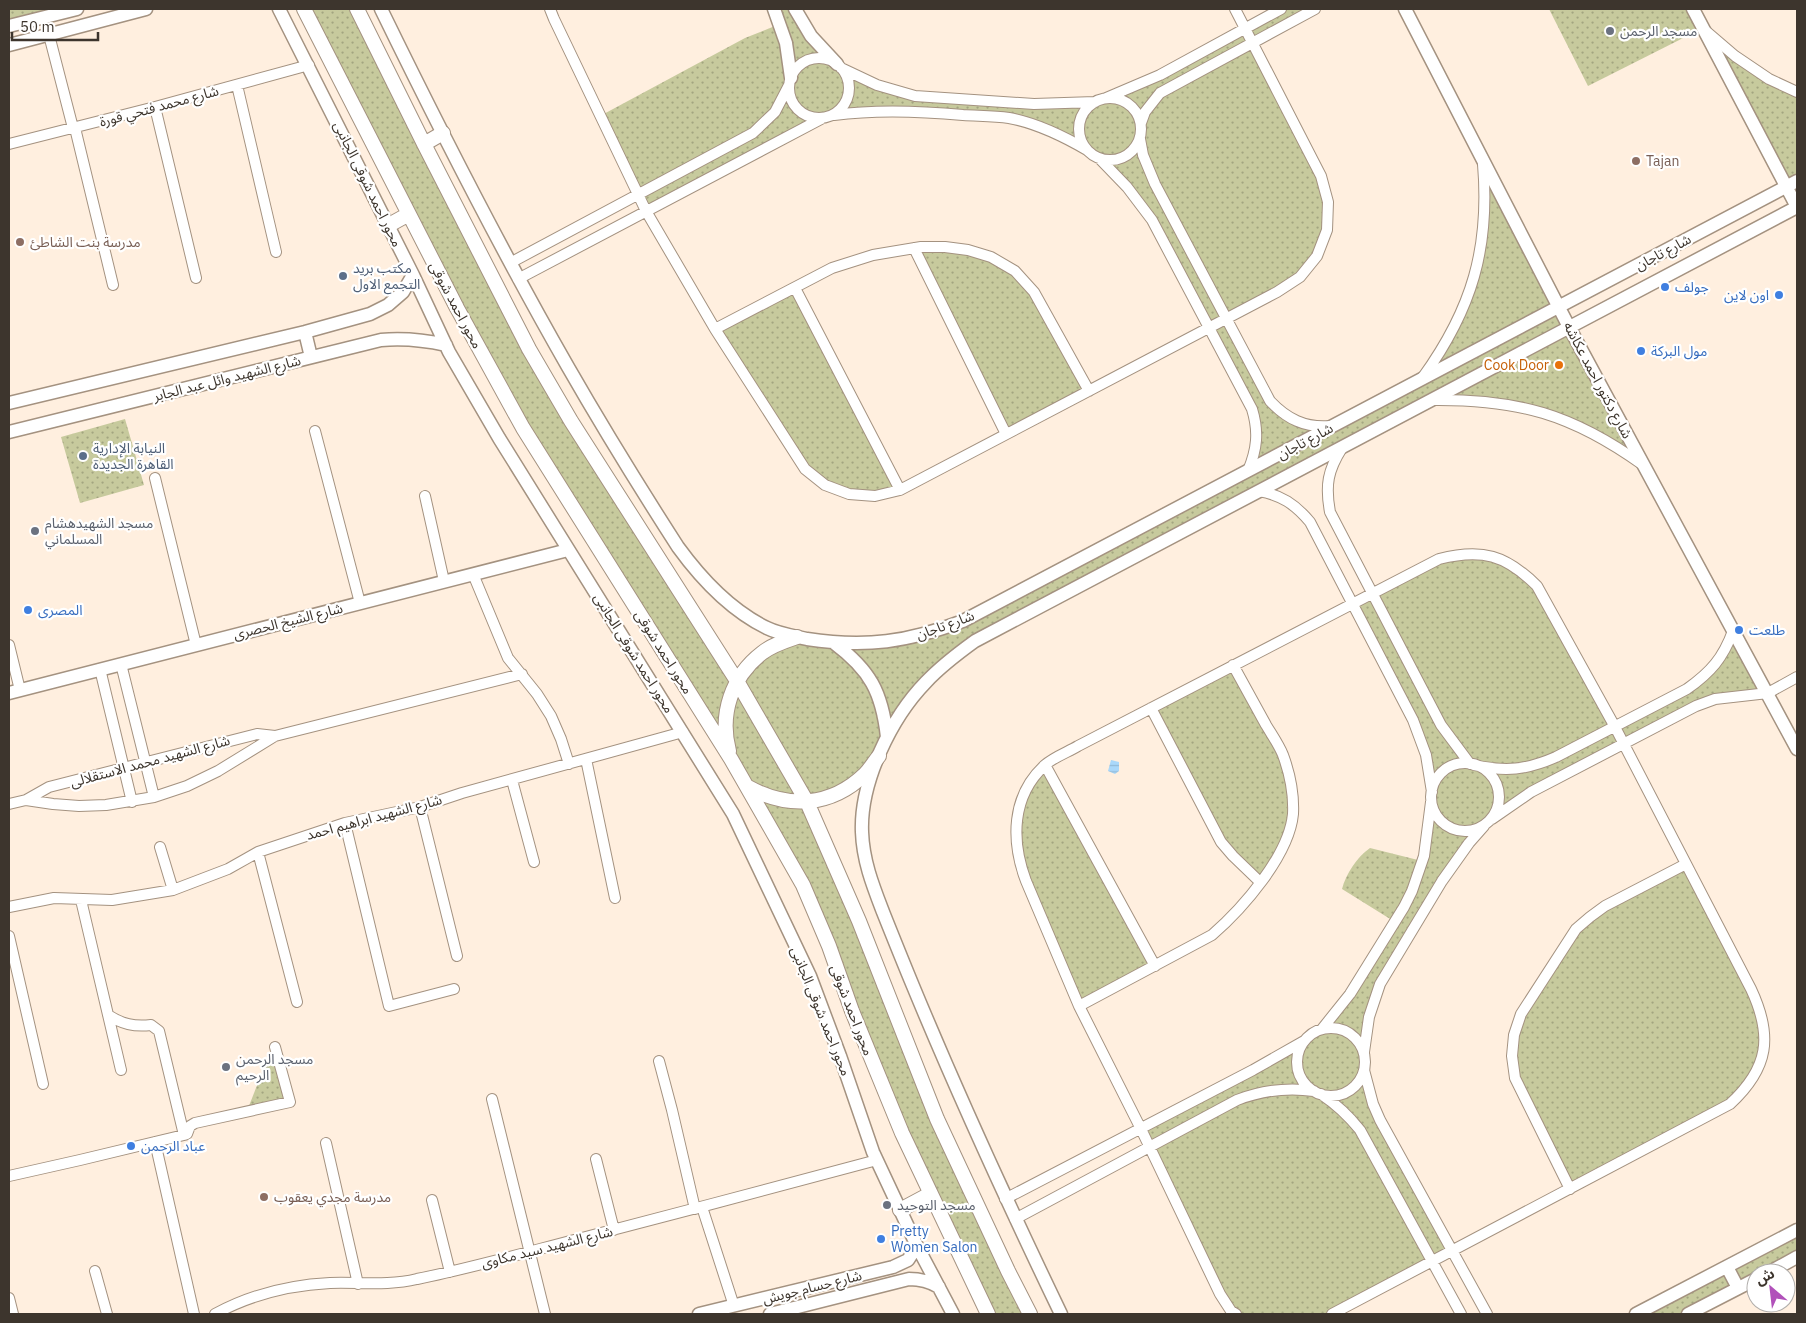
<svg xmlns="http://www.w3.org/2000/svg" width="1806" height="1323" font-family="'IBM Plex Sans','Noto Sans Arabic',sans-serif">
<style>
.green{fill:url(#green-dots)}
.water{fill:url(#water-rules)}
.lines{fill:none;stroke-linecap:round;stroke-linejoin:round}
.minor-casing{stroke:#a49280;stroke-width:12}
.tertiary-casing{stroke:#a49280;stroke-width:15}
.secondary-casing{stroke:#a49280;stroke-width:16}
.minor{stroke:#fff;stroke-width:10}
.tertiary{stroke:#fff;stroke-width:12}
.secondary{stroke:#fff;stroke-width:14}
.worship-dot{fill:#6b7280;stroke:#fff;stroke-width:2}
.education-dot{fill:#8d6e63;stroke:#fff;stroke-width:2}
.service-dot{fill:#5c6f8a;stroke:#fff;stroke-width:2}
.shop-dot{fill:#3f7fe0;stroke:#fff;stroke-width:2}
.food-dot{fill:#e8710a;stroke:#fff;stroke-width:2}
.labels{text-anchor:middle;stroke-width:4.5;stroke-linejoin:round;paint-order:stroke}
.worship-label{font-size:14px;fill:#5b616d;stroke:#fff;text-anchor:start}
.street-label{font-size:14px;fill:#3d352d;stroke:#fff}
.education-label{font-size:14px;fill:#785e54;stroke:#fff;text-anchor:start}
.service-label{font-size:14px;fill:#4e5e75;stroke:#fff;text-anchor:start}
.shop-label{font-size:14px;fill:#366cbe;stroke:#fff;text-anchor:start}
.food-label{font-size:14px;fill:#c56008;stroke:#fff;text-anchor:end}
</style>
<defs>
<pattern id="green-dots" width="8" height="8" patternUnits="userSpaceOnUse" patternTransform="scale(1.25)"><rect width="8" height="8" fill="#c7ca9d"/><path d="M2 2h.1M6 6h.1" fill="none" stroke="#a3a580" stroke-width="1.8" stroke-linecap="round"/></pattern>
<pattern id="water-rules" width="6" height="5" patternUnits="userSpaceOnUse" patternTransform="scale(1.25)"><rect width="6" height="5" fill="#aad8fa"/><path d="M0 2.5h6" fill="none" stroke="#93bad7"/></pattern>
</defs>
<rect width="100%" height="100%" fill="#ffefdf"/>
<path class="green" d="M9 9H77L9 26Z
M304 9H357L538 365 737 681 779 643H834L932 633 1248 471 1256 422 1152 220 1099 158 1087 150 1009 118 834 115 821 119 646 211 600 116 745 38 780 24 774 9H795L837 64 915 96 1094 102 1106 98 1281 9H1315L1254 42 1321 176 1327 230 1300 277 1227 319 1280 412 1319 427 1421 380 1441 352 1479 260 1482 158 1644 466 1544 412 1431 400 1005 624 925 683 866 773 807 802 888 998 1030 1314H988L902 1133 803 885 523 428Z
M1549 9H1693L1703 28 1735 56 1797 92V181L1787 187 1703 28 1588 86Z
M914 248 991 257 1034 292 1089 391 1006 434Z
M795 288 900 490 849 494 805 469 715 329Z
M125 419 144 485 80 503 61 437Z
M1460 554 1503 560 1537 586 1615 726 1703 678 1733 631 1768 693 1696 706 1492 819 1484 826 1380 984 1364 1052V1070L1368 1087 1452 1251 1332 1314H1236L1141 1129 1304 1041 1309 1036 1322 1029 1395 922 1342 889C1346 874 1357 857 1370 848L1422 861 1431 802 1432 792 1426 755 1352 604Z
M1233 665 1282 753 1293 816 1260 882 1233 856 1151 708Z
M1045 765 1155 966 1079 1006 1018 861 1022 799Z
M1686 864 1765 1029 1758 1071 1730 1104 1570 1189 1515 1078 1512 1056 1521 1014 1590 917Z
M272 1047 290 1102 247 1111Z
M1797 1230V1258L1768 1273H1756L1689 1314H1636Z"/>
<path class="water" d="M1111 760 1119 762V771L1115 774 1108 771Z"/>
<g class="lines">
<g class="minor-casing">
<path id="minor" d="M550 9 554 19 646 211 715 329 805 469 825 485 849 494 875 496 900 490 1277 292 1300 277 1317 256 1327 230 1328 202 1321 176 1235 9
M1707 32 1735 56 1769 79 1797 92
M49 35 73 128
M789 88a30 30 0 1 1 60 0a30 30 0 1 1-60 0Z
M841 68 877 85 915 96 1034 104 1095 102
M237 85 276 252
M1079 129a31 31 0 1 1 62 0a31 31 0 1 1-62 0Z
M1106 98 1160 75 1281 9
M155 107 196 278
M834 115C878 109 920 111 963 115 978 116 994 116 1009 118 1036 123 1063 136 1087 150
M1141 123 1145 112 1160 93 1315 9
M75 128 113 285
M1140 139 1143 155 1155 184 1270 401C1287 419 1305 428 1330 426
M9 144 155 107 309 65
M1099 158 1127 187 1152 220 1252 409C1259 432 1257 449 1248 471
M914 248 1006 434
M510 263 753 133 775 112 789 85
M518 279 821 119
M795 288 900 490
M715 329 832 268 873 255 921 247H945L968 250 991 257 1015 271 1034 292 1089 391
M1423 377C1472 309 1490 248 1483 164
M1432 400C1518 399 1572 414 1643 465
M315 431 360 603
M1342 448C1328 470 1325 485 1330 512L1441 725 1470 764
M155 478 196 645
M1259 491C1281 495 1295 504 1310 522L1413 720 1426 755 1432 792
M425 496 444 581
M473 574 508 658 537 694 551 716 561 739 569 764
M9 645 20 690
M121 664 154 797
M100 669 132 802
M1151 708 1221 842 1233 856 1260 882
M586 759 615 898
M1431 797a34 34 0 1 1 68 0a34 34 0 1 1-68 0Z
M1045 765 1155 966
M1474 765C1506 772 1526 770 1556 757L1687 689C1711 672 1723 658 1733 631
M512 780 534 862
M26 800 53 804 79 806 106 805 154 797 187 786 218 771 275 736 522 674
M9 804 26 800 49 787 257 734 275 736
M420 807 457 956
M1492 819 1531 792 1696 706 1715 699 1768 693 1797 677
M345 823 389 1006 454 989
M160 847 173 890
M258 852 297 1002
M81 900 121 1070
M9 907 54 898 112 900 173 890 228 869 258 852 345 823 420 807 462 793 683 732
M9 936 43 1084
M1079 1006 1212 935C1242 909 1289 856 1293 814 1294 794 1290 774 1283 755 1279 745 1272 735 1266 725 1255 705 1244 685 1233 665
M108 1015C122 1024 134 1027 151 1025L159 1031 184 1135
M1297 1062a34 34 0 1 1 68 0a34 34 0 1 1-68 0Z
M1322 1029 1350 994 1404 907 1412 891 1424 856 1431 802
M1364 1052 1369 1017 1380 984 1442 881 1469 843 1484 826
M659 1061 672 1110 695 1209
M1364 1070 1373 1104 1380 1120 1487 1314
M1321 1094C1336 1104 1348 1115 1360 1130L1461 1314
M492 1099 545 1314
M155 1142 194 1314
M326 1143 358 1284
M596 1159 614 1230
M9 1176 80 1160 184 1135 187 1134 190 1126 195 1123 290 1102 275 1047
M1570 1189 1515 1078 1512 1056 1514 1035 1521 1014 1576 929 1590 917 1605 906 1686 864
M1005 1199 1253 1070 1304 1041
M432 1200 450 1272
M702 1207 734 1306
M1015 1219 1237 1100C1263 1090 1287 1087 1314 1091
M95 1271 107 1314
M9 1298 13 1314
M215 1314C250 1295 290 1285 330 1283 360 1282 388 1286 417 1279 471 1268 524 1253 578 1239 678 1213 777 1187 877 1160
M1236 1314 1231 1311 1220 1294 1141 1129 1079 1006 1026 881C1011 841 1011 796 1045 765 1054 757 1068 752 1078 746L1439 559C1482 548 1506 555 1537 586L1615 727 1751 989C1773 1036 1769 1068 1730 1104L1332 1314"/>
</g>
<g class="tertiary-casing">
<path id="tertiary" d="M279 9 413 275 449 352 499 438 733 814 810 976 840 1056 873 1152 917 1246 953 1314
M381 9C440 130 501 250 568 367 603 428 640 488 678 547 702 580 730 610 767 628 779 634 794 636 807 639 866 648 908 642 963 621L1797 181
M774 9 786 43 791 78
M795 9 811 36 837 64
M1405 9 1569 327 1797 749
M9 26 77 9
M9 45 146 9
M305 332 311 357
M9 403 305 332 370 314 388 305 403 292 413 275
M9 432 381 340C404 338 424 340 446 345
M834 643C870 670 882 692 887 737
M9 693 568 550
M1727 1267 1738 1288
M1768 1273 1797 1257
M699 1314 893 1267 908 1260 917 1246
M770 1314 909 1279C921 1279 929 1281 939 1287
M1061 1314C1009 1206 959 1097 913 986 903 962 893 937 883 912 873 886 863 861 862 832 860 782 891 718 926 682 941 666 957 654 975 641L1797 207 1693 9
M1636 1314 1797 1230
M1688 1314 1756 1279"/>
</g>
<g class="secondary-casing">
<path id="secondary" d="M304 9 457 308 523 428 731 759 803 885 829 946 852 1011 902 1133 988 1314
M357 9 424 144 529 349 571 421 737 681 807 802 859 921 937 1119 1008 1271 1030 1314
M424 144 443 133
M389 225 409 214
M729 751C719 714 732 676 762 653 772 645 785 641 797 637
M748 787C788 809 831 807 865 774 870 769 874 762 879 756
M900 1210 930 1194"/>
</g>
<use href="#minor" class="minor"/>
<use href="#tertiary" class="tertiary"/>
<use href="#secondary" class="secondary"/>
</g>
<g class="worship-dot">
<circle cx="1610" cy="31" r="5"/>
<circle cx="35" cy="531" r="5"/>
<circle cx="226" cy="1067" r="5"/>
<circle cx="887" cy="1205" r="5"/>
</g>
<g class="education-dot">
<circle cx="1636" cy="161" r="5"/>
<circle cx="20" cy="242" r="5"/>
<circle cx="264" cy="1197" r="5"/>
</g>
<g class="service-dot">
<circle cx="343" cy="276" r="5"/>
<circle cx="83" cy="456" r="5"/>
</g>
<g class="shop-dot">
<circle cx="1665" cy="287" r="5"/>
<circle cx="1779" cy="295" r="5"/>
<circle cx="1641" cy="351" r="5"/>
<circle cx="28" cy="610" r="5"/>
<circle cx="1739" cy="630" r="5"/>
<circle cx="131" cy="1146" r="5"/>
<circle cx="881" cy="1239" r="5"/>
</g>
<circle class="food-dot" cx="1559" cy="365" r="5"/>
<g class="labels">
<g class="worship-label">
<text x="1620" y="36">مسجد الرحمن</text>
<text x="45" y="528">مسجد الشهيدهشام<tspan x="45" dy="16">المسلماني</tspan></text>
<text x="236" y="1064">مسجد الرحمن<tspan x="236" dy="16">الرحيم</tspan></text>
<text x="897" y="1210">مسجد التوحيد</text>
</g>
<g class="street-label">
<text transform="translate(159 106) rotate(-15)" y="5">شارع محمد فتحي قورة</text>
<text transform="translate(368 184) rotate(64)" y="5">محور احمد شوقى الجانبى</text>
<text transform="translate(1663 252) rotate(-28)" y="5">شارع تاجان</text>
<text transform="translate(456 305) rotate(62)" y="5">محور احمد شوقى</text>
<text transform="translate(227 378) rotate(-14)" y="5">شارع الشهيد وائل عبد الجابر</text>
<text transform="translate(1598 380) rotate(62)" y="5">شارع دكتور احمد عكاشه</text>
<text transform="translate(1305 441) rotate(-28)" y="5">شارع تاجان</text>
<text transform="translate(288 621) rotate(-14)" y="5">شارع الشيخ الحصرى</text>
<text transform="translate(945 625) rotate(-20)" y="5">شارع تاجان</text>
<text transform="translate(664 652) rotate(58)" y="5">محور احمد شوقى</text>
<text transform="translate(634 653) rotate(58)" y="5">محور احمد شوقى الجانبى</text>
<text transform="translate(150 761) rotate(-15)" y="5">شارع الشهيد محمد الاستقلالى</text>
<text transform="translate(374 817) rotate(-15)" y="5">شارع الشهيد ابراهيم احمد</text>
<text transform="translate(852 1010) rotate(69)" y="5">محور احمد شوقى</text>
<text transform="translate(821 1011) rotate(68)" y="5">محور احمد شوقى الجانبى</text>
<text transform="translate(547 1247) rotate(-14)" y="5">شارع الشهيد سيد مكاوى</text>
<text transform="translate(812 1287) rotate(-14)" y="5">شارع حسام جويش</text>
</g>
<g class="education-label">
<text x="1646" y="166">Tajan</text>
<text x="30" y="247">مدرسة بنت الشاطئ</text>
<text x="274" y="1202">مدرسة مجدي يعقوب</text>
</g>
<g class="service-label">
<text x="353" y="273">مكتب بريد<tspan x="353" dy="16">التجمع الاول</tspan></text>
<text x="93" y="453">النيابة الإدارية<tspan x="93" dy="16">القاهرة الجديدة</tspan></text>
</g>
<g class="shop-label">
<text x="1675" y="292">جولف</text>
<text x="1769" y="300" text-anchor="end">اون لاين</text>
<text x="1651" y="356">مول البركة</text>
<text x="38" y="615">المصرى</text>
<text x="1749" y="635">طلعت</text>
<text x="141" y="1151">عباد الرحمن</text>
<text x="891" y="1236">Pretty<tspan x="891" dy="16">Women Salon</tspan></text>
</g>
<g class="food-label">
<text x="1549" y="370">Cook Door</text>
</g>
</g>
<rect width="1806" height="1323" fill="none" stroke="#3d352d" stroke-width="20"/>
<g transform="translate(1771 1288) rotate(332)"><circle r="24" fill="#ffffff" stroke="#b1aeab"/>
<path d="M0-4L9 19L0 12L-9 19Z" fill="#b151ba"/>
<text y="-8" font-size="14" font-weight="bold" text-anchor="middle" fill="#3d352d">ش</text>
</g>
<path d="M12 32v8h86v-8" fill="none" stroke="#3d352d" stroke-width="2.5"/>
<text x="20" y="32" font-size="15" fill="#3d352d" stroke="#ffffff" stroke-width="4" paint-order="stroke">50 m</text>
</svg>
